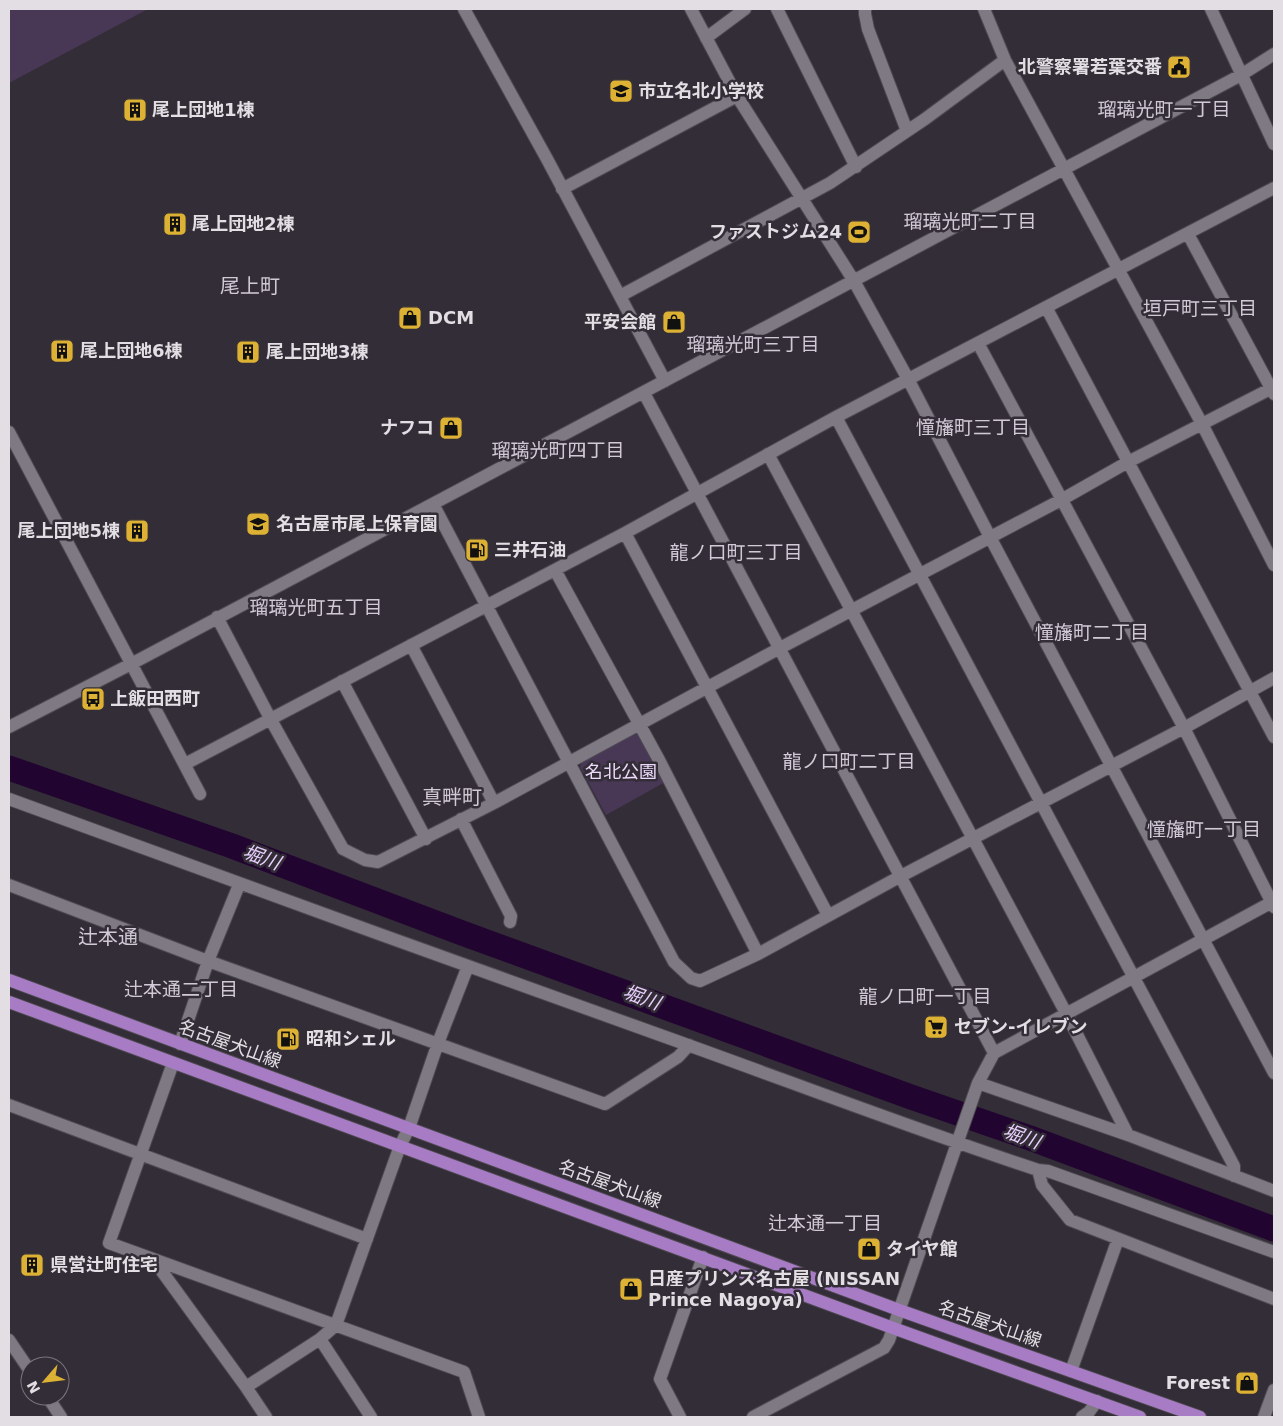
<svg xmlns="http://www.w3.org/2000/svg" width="1283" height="1426" font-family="'DejaVu Sans','Noto Sans JP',sans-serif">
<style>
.green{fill:#493855}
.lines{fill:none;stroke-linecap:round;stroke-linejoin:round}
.river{stroke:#210530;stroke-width:25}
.minor-casing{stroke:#4e4a51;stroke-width:14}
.major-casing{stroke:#4e4a51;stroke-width:14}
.minor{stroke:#7f7984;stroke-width:12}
.major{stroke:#a77cc5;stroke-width:12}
.labels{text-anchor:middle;stroke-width:5;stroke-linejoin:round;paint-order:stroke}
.poi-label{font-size:18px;font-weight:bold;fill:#e2dee4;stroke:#332d37;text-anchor:start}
.park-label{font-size:18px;fill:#ead9f8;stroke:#332d37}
.street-label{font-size:18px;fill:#e2dee4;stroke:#332d37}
.neighbourhood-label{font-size:19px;fill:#d1cad6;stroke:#332d37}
.water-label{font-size:19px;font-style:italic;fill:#ead0ff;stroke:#332d37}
.quarter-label{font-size:20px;fill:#d1cad6;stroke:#332d37}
</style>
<rect width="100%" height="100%" fill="#332d37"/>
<path class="green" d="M9 9H148L9 83Z
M633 732 640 736 665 782 606 815 580 767 584 757Z"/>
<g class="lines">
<path class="river" d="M9 768 232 846 462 933 911 1097 1030 1138 1274 1229"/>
<g class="minor-casing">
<path id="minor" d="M464 9 547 159 665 381
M691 9 737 96 854 281 908 379 990 537 1274 1073
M777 9 856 167
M865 9V14L868 29 907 131
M984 9 1005 60 1202 424 1274 565
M1211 9 1274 144
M706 38 745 9
M562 189 737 96
M1188 234 1274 394
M620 296 830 183 925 119 1005 60
M1046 307 1274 737
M978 343 1184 728 1274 907
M644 393 994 1053
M836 417 1234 1166V1176
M9 432 200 794
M768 454 1067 1015 1128 1135
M433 504 674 962 691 978 700 981 758 954 901 876 1184 728 1274 678
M625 533 828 915
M555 570 659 760 758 954
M217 617 271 720 343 849 365 860 378 862 494 803 780 648 1061 500 1128 462 1274 387
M411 645 494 803
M342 681 426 839
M9 727 131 664 1241 75 1274 54
M185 764 625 533 836 417 1274 188
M9 799C225 879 443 957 660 1035 786 1080 910 1128 1038 1170L1048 1171 1274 1252
M461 819 511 916 510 922
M9 885 208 961 605 1104 678 1057 689 1045
M180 1044 208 961 239 885
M173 1063 109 1243 464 1372 479 1417
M978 1083 1128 1135 1274 1191
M9 1105 367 1239
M1038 1170 1042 1185 1070 1220 1274 1299
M153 1259 246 1387 266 1417
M320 1339 371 1417
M9 1340 30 1371
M1071 1371 1118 1239
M246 1387 320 1339 336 1325 400 1146 409 1128 438 1043 468 966
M47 1396 61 1417
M680 1417 660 1379 703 1257
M753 1417 884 1348 889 1340 978 1083 994 1053 1274 901
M1082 1417 1089 1412 1097 1401
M1264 1417 1274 1390"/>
</g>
<g class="major-casing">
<path id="major" d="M9 980 899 1310 1200 1417
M9 1002 893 1328 1140 1417"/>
</g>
<use href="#minor" class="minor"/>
<use href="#major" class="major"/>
</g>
<defs>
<g id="civic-square" transform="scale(1.25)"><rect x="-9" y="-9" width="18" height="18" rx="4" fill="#ddb133" stroke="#332d37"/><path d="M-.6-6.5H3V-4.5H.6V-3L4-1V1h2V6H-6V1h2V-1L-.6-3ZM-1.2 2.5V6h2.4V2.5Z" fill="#111"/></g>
<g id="school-square" transform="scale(1.25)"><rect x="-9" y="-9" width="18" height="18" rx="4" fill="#ddb133" stroke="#332d37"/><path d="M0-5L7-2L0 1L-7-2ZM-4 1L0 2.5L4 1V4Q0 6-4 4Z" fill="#111"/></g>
<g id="building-square" transform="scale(1.25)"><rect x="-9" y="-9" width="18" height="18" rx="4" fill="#ddb133" stroke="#332d37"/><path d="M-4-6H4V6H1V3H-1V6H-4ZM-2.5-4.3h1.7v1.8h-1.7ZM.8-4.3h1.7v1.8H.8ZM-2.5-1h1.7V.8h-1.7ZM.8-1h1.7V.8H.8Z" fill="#111"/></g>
<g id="stadium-square" transform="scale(1.25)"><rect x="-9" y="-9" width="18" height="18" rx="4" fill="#ddb133" stroke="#332d37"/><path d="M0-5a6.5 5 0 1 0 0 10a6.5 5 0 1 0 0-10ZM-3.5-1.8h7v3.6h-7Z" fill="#111"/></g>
<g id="shop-square" transform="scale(1.25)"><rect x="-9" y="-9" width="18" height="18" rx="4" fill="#ddb133" stroke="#332d37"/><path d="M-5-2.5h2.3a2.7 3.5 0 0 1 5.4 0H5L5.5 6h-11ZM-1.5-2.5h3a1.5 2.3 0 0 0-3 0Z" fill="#111"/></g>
<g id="fuel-square" transform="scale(1.25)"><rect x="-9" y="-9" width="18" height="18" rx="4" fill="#ddb133" stroke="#332d37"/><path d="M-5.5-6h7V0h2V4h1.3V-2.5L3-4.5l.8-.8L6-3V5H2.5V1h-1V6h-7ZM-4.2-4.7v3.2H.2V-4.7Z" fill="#111"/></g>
<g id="bus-square" transform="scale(1.25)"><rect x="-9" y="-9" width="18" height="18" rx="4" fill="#ddb133" stroke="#332d37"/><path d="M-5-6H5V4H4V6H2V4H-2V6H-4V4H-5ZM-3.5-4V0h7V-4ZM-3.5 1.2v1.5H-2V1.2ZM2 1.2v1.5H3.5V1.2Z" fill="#111"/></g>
<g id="supermarket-square" transform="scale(1.25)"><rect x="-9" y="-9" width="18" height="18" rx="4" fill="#ddb133" stroke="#332d37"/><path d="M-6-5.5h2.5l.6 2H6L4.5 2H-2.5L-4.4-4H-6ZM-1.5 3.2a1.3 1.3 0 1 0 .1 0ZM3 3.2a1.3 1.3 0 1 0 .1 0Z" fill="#111"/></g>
</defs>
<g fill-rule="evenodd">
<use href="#civic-square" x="1179" y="67"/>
<use href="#school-square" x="621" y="91"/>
<use href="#building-square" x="135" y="110"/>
<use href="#building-square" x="175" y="224"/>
<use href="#stadium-square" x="859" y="232"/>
<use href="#shop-square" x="410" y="318"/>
<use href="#shop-square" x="674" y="322"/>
<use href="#building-square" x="62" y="351"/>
<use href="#building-square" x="248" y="352"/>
<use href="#shop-square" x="451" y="428"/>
<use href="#school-square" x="258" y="524"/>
<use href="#building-square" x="137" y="531"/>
<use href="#fuel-square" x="477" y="550"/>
<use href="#bus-square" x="93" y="699"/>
<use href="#supermarket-square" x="936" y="1027"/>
<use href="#fuel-square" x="288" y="1039"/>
<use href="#shop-square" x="869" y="1249"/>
<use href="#building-square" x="32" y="1265"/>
<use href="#shop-square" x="631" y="1289"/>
<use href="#shop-square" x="1247" y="1383"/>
</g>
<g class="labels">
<g class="poi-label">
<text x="1162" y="73" text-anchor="end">北警察署若葉交番</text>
<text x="638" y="97">市立名北小学校</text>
<text x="152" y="116">尾上団地1棟</text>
<text x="192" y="230">尾上団地2棟</text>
<text x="842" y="238" text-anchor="end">ファストジム24</text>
<text x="428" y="324">DCM</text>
<text x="656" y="328" text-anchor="end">平安会館</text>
<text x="80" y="357">尾上団地6棟</text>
<text x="266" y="358">尾上団地3棟</text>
<text x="434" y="434" text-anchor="end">ナフコ</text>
<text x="276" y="530">名古屋市尾上保育園</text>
<text x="120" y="537" text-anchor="end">尾上団地5棟</text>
<text x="494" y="556">三井石油</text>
<text x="110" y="705">上飯田西町</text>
<text x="954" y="1033">セブン-イレブン</text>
<text x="306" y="1045">昭和シェル</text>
<text x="886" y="1255">タイヤ館</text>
<text x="50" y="1271">県営辻町住宅</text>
<text x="648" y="1285">日産プリンス名古屋 (NISSAN<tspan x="648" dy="21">Prince Nagoya)</tspan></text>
<text x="1230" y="1389" text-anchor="end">Forest</text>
</g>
<g class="park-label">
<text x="621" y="778">名北公園</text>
</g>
<g class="street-label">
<text transform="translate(230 1044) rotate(20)" y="6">名古屋犬山線</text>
<text transform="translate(610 1184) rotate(20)" y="6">名古屋犬山線</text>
<text transform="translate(990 1324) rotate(19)" y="6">名古屋犬山線</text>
</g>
<g class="neighbourhood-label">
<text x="1164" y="116">瑠璃光町一丁目</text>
<text x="970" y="228">瑠璃光町二丁目</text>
<text x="1200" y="315">垣戸町三丁目</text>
<text x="753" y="351">瑠璃光町三丁目</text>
<text x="973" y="434">憧旛町三丁目</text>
<text x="558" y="457">瑠璃光町四丁目</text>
<text x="736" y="559">龍ノ口町三丁目</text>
<text x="316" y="614">瑠璃光町五丁目</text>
<text x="1092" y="639">憧旛町二丁目</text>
<text x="849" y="768">龍ノ口町二丁目</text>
<text x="1204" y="836">憧旛町一丁目</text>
<text x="181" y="996">辻本通二丁目</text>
<text x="925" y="1003">龍ノ口町一丁目</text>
<text x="825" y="1230">辻本通一丁目</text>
</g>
<g class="water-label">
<text transform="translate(262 857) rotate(20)" y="7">堀川</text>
<text transform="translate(642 997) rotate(20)" y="7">堀川</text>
<text transform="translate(1022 1136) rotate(20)" y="7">堀川</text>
</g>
<g class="quarter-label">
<text x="250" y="293">尾上町</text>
<text x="452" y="804">真畔町</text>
<text x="108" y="944">辻本通</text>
</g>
</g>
<rect width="1283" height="1426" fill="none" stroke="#e2dee4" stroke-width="20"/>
<g transform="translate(45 1381) rotate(242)"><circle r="24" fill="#332d37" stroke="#79747c"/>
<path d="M0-4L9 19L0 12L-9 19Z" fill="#ddb133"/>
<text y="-8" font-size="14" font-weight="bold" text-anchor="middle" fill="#e2dee4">N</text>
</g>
</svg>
